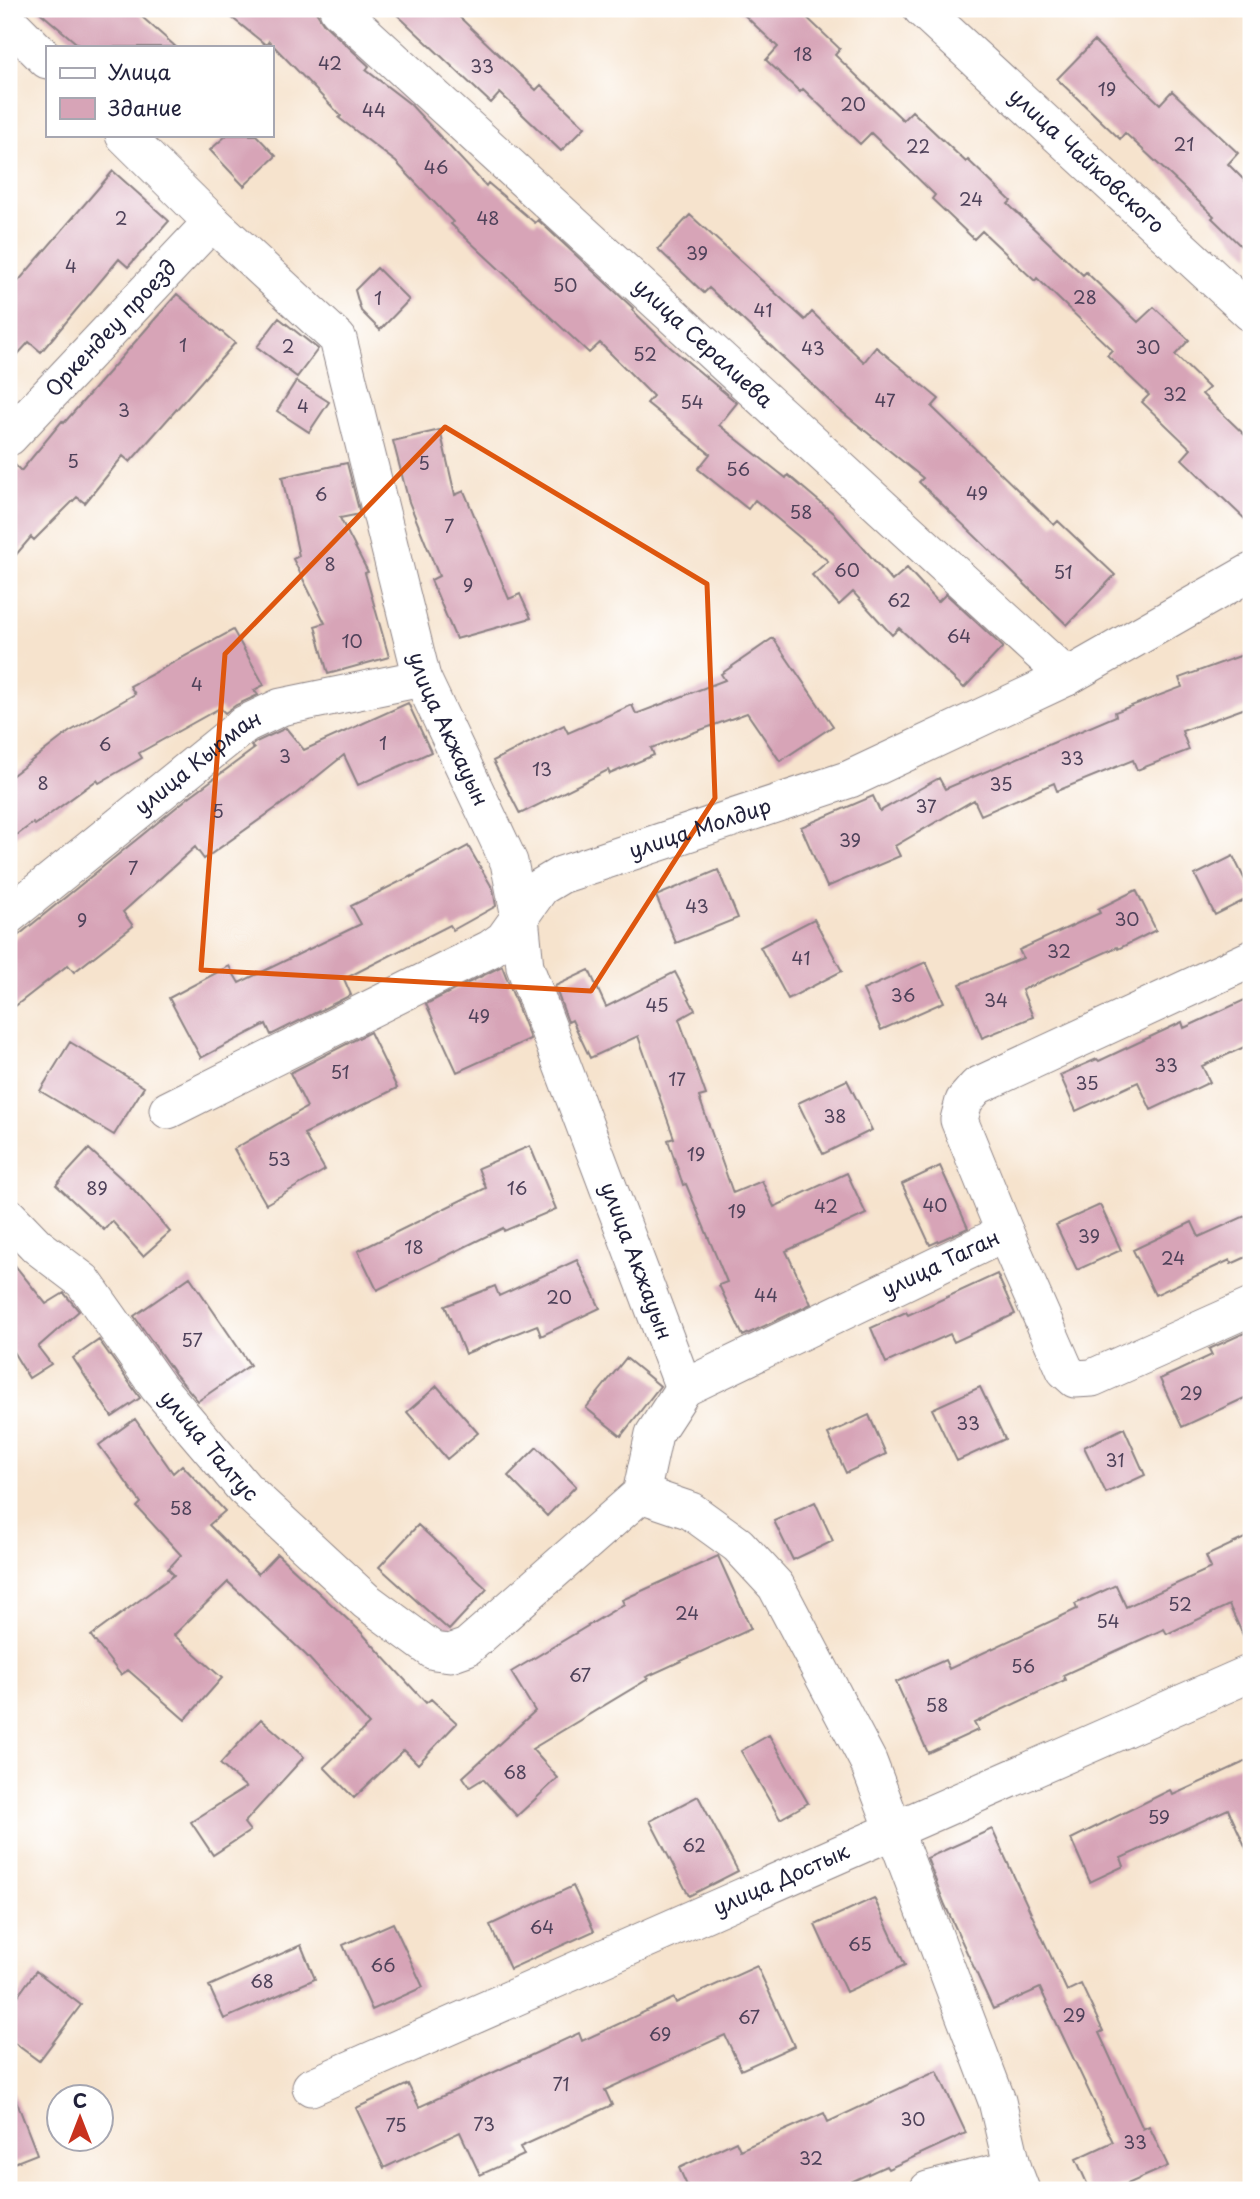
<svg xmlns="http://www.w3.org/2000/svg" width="1260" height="2199" font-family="'Playpen Sans',sans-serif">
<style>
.building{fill:#d7a4b7}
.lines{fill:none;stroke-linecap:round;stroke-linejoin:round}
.minor-casing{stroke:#8c8284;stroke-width:39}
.minor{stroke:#fff;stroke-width:37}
.marked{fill:none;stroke:#de560e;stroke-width:5;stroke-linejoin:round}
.labels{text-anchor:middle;stroke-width:6;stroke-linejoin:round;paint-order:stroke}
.number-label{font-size:18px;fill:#4f425a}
.street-label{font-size:21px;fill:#22223b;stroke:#fff}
</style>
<rect width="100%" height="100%" fill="#fff"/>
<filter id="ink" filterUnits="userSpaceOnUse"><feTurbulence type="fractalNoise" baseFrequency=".0143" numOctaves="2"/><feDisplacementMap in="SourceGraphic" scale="14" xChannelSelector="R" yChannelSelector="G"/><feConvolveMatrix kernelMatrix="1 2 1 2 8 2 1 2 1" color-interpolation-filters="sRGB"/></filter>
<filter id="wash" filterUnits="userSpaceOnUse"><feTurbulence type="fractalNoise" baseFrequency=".00686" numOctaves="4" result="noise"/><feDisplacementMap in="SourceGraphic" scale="28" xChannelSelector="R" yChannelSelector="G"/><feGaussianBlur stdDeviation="1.57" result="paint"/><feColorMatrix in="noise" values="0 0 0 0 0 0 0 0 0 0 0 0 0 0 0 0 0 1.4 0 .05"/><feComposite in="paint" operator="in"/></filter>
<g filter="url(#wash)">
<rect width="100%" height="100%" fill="#f6e3cd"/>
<g id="blocks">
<path class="building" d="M36 9H133L176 47H81Z
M221 9H314L324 24 369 66 366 70 410 104 486 186 488 183 535 223 538 220 633 308 632 310 670 347 737 403 719 425 786 478 788 475 834 514 892 581 907 568 938 602 946 594 1003 647 964 688 899 628 892 635 853 592 839 605 812 575 828 561 755 500 748 509 698 469 710 454 647 403 653 396 600 343 589 353 451 224 453 222 396 162 339 118 341 116 269 41 266 45Z
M391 9H451L536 90 541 85 585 127 561 151 500 93 491 103Z
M738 9H798L840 49 835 55 903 120 912 111 966 162 968 160 1011 201 1008 204 1083 275 1086 272 1138 322 1154 307 1189 340 1175 355 1209 388 1202 394 1251 441V525L1182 459 1191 449 1142 402 1149 395 1107 355 1112 350 1037 278 1035 281 982 231 974 239 932 199 935 195 871 133 860 144 803 89 800 92 766 60 778 47Z
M1094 41 1160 104 1172 91 1238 153 1228 164 1251 187V256L1212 218 1214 216 1125 133 1120 139 1057 79Z
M227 135H256L276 156 244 186 210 150Z
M113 171 169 221 128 267 119 259 41 352 29 342 9 364V292Z
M690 215 805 320 812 312 864 362 876 347 939 399 932 407 1054 525 1058 521 1115 575 1067 625 919 482 923 478 836 407 709 288 704 293 658 249Z
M377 268 409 300 380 330 361 311 355 290Z
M177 294 235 343 130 462 123 456 85 503 77 497 34 540 31 537 9 563V459L21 471 62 421 64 423Z
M279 318 318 349 297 377 257 347Z
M296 381 329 402 309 432 277 411Z
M440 430 455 495 464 491 509 599 520 594 531 618 456 639 431 580 439 576 409 502 393 441Z
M347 463 360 514 340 518 368 572 365 573 389 657 328 674 315 626 325 623 293 559 299 556 282 477Z
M233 630 264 685 254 690 258 695 236 705 225 713 220 708 139 753 142 758 99 783 97 780 35 825 33 823 9 841V778L69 732 135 694 130 686Z
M773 638 833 726 780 761 747 713 651 748 654 755 610 774 608 770 520 814 493 761 564 725 568 733 632 705 636 714 725 680 721 674Z
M1251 652V706L1182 731 1189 750 1137 770 1133 760 1057 791 1054 783 981 815 974 800 895 846 900 856 827 887 801 827 873 796 880 811 939 778 945 789 1116 716 1115 712 1182 687 1179 678Z
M408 703 431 752 358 785 344 755 293 796 204 859 195 847 123 912 133 926 74 972 68 965 9 1011V943L189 797 254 749 251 746 256 742 286 728 304 750Z
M468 846 493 889 496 906 453 930 450 925 344 979 351 995 271 1035 266 1024 201 1058 169 998 229 966 239 983 361 924 351 906 411 876V877Z
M1233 856 1251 892V897L1215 915 1195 875Z
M718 870 738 918 676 943 656 896Z
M1136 890 1156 930 1118 949 1117 947 1022 990 1033 1017 982 1038 960 984 1023 958 1019 950 1100 913 1098 909Z
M814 919 842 971 788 999 760 947Z
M926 962 944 1002 881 1030 863 990Z
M502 966 530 1039 457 1072 426 1004Z
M589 970 606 1007 675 972 695 1010 679 1019 706 1095 699 1097 733 1193 762 1181 774 1207 847 1173 866 1214 786 1251 811 1304 743 1336 719 1285 727 1282 686 1184 683 1185 668 1140 674 1138 638 1036 590 1058 572 1020 568 1022 555 986Z
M1251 997V1044L1202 1066 1210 1082 1151 1110 1138 1082 1076 1111 1060 1075 1097 1059 1099 1061 1182 1022 1184 1028Z
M370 1032 397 1088 304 1134 325 1170 266 1204 234 1149 307 1107 290 1073Z
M70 1042 144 1087 114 1135 40 1091Z
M847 1080 872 1130 823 1154 798 1103Z
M530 1146 556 1209 504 1231 503 1228 377 1290 358 1251 486 1188 478 1168Z
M89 1149 134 1190 170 1232 143 1256 112 1221 104 1230 56 1185Z
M940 1166 968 1228 930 1245 902 1184Z
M1100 1205 1121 1250 1077 1270 1056 1225Z
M1245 1216 1251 1229V1255L1231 1264 1230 1260 1155 1295 1133 1250 1192 1222 1199 1237Z
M9 1258 46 1304 64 1293 79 1311 38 1347 51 1364 29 1378 9 1345Z
M577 1260 600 1308 541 1336 537 1325 465 1354 445 1306 495 1286 499 1296Z
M997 1274 1015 1314 954 1342 950 1334 886 1363 871 1328 906 1312 908 1315Z
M190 1277 250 1365 198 1401 175 1374 134 1316Z
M1251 1330V1395L1182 1427 1160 1379 1212 1355 1209 1349Z
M99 1340 140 1398 112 1417 73 1358Z
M626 1358 660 1386 621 1436 586 1408Z
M437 1386 478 1433 447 1459 407 1412Z
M980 1387 1005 1439 957 1461 932 1409Z
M869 1415 886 1454 846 1473 828 1434Z
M135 1419 173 1473 182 1465 225 1511 209 1525 258 1574 277 1554 359 1630 426 1703 431 1699 457 1723 418 1764 404 1750 354 1798 324 1767 369 1724 306 1655 228 1582 174 1635 222 1678 185 1720 128 1670 121 1675 91 1636 174 1575 168 1569 181 1555 137 1507 141 1503 99 1445Z
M1124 1428 1145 1475 1106 1493 1084 1447Z
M537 1447 576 1486 547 1516 508 1476Z
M815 1502 833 1541 793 1560 774 1521Z
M418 1525 487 1589 449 1630 379 1567Z
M1251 1535V1652L1229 1605 1167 1634 1164 1629 1063 1675 1065 1680 974 1723 978 1730 928 1753 896 1682 945 1660 949 1669 1077 1609 1075 1604 1116 1585 1126 1607 1211 1568 1206 1556Z
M718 1556 751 1629 646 1677 648 1679 532 1749 558 1778 517 1816 483 1779 470 1787 463 1777 535 1711 511 1672 624 1604 622 1600Z
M261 1719 304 1757 244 1823 250 1831 213 1855 191 1822 246 1787 220 1764Z
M769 1735 808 1803 780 1819 741 1751Z
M1251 1759V1859L1228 1809 1121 1858 1124 1866 1090 1882 1071 1839 1170 1790 1173 1795Z
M698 1796 738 1871 689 1896 650 1821Z
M992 1829 1067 1991 1081 1984 1103 2031 1099 2033 1143 2129 1149 2126 1168 2166 1114 2190H1090L1076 2159 1113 2142 1040 1988 993 2009 945 1905 927 1858Z
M573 1886 594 1931 510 1969 490 1925Z
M874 1898 905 1965 846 1992 815 1925Z
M393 1923 423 1987 372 2010 343 1945Z
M301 1945 315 1979 224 2019 209 1986Z
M757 1966 794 2046 741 2070 725 2035 605 2090 612 2105 520 2147 524 2155 480 2175 460 2132 384 2168 356 2108 408 2084 419 2107 579 2033 582 2041 674 1998 676 2003Z
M36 1971 81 2005 39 2061 9 2039V2008Z
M937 2071 966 2133 888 2169 886 2166 833 2190H689L679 2168 736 2141 740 2150 824 2113 828 2122Z
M11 2087 37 2154 9 2165V2088Z"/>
</g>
</g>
<g filter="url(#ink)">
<use href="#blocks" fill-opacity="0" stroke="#8c8284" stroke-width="2"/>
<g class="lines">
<g class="minor-casing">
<g id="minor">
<path id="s1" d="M338 9 1067 677"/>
<path id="s2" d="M922 9 1251 313"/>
<path d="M9 22 47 60"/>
<path id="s3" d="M124 135 212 222 338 339 422 678 509 862 520 917 525 967 684 1388"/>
<path id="s4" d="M9 437 212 222"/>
<path id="s5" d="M9 915 245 724 281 707 422 678"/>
<path id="s6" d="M168 1110 490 949 504 939 541 887 561 875 850 779 1067 677 1251 572"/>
<path id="s7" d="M9 1217 37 1246 83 1281 158 1387 244 1488 366 1601 434 1651 450 1653 467 1647 641 1494 654 1434 684 1388"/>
<path d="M1005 1233 1065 1370 1075 1379 1092 1378 1251 1307"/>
<path id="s8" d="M684 1388 1005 1233 959 1120 964 1101 977 1086 1251 959"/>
<path d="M641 1494 691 1511 738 1545 776 1586 868 1761 997 2101 1013 2169 1021 2190"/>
<path id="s9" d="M311 2087 1251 1673"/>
<path d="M928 2190 1013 2169"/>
</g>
</g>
<use href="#minor" class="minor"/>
</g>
</g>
<path class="marked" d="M445 427 707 584 715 798 591 991 201 970 225 654Z"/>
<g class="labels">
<g class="number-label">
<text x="803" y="61">18</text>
<text x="330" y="70">42</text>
<text x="482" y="73">33</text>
<text x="1107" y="96">19</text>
<text x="853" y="111">20</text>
<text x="374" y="117">44</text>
<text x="1184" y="151">21</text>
<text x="918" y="153">22</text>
<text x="436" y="174">46</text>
<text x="971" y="206">24</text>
<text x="121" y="225">2</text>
<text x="488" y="225">48</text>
<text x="697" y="260">39</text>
<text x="71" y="273">4</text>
<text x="565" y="292">50</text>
<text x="1085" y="304">28</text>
<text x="378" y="305">1</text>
<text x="763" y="317">41</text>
<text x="183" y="352">1</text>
<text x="288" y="353">2</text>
<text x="1148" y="354">30</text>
<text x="813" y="355">43</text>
<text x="645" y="361">52</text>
<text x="1175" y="401">32</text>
<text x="885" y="407">47</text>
<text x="692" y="409">54</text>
<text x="303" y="413">4</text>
<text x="124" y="417">3</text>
<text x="73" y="468">5</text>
<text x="424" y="470">5</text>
<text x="738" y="476">56</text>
<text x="977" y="500">49</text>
<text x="321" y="501">6</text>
<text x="801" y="519">58</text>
<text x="449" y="533">7</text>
<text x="330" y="571">8</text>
<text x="847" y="577">60</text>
<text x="1063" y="579">51</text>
<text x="468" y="592">9</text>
<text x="899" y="607">62</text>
<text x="959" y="643">64</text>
<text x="352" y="648">10</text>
<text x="197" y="691">4</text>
<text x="383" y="750">1</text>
<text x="105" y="751">6</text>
<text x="285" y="763">3</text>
<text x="1072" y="765">33</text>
<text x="542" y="776">13</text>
<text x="43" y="790">8</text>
<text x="1001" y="791">35</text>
<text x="926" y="813">37</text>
<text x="218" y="818">5</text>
<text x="850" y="847">39</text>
<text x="133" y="875">7</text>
<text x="697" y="913">43</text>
<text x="1127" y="926">30</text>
<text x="82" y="927">9</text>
<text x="1059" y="958">32</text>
<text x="801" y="965">41</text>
<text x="903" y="1002">36</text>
<text x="996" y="1007">34</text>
<text x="657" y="1012">45</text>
<text x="479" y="1023">49</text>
<text x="1166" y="1072">33</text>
<text x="340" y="1079">51</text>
<text x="677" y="1086">17</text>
<text x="1087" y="1090">35</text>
<text x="835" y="1123">38</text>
<text x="696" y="1161">19</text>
<text x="279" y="1166">53</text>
<text x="97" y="1195">89</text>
<text x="517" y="1195">16</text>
<text x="935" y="1212">40</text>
<text x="826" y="1213">42</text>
<text x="737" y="1218">19</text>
<text x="1089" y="1243">39</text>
<text x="414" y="1254">18</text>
<text x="1173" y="1265">24</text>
<text x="766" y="1302">44</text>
<text x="559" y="1304">20</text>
<text x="192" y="1347">57</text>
<text x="1191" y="1400">29</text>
<text x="968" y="1430">33</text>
<text x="1115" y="1467">31</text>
<text x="181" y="1515">58</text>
<text x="1180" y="1611">52</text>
<text x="687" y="1620">24</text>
<text x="1108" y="1628">54</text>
<text x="1023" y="1673">56</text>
<text x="580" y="1682">67</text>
<text x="937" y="1712">58</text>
<text x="515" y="1779">68</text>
<text x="1159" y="1824">59</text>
<text x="694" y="1852">62</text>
<text x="542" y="1934">64</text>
<text x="860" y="1951">65</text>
<text x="383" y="1972">66</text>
<text x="262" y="1988">68</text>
<text x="1074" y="2022">29</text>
<text x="749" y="2024">67</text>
<text x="660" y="2041">69</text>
<text x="561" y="2091">71</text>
<text x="913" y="2126">30</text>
<text x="484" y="2131">73</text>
<text x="396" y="2132">75</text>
<text x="1135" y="2149">33</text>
<text x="811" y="2165">32</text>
</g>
<g class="street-label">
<text dy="7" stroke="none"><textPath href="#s2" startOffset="224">улица Чайковского</textPath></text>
<text dy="7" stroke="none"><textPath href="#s4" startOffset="149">Оркендеу проезд</textPath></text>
<text dy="7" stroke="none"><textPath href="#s1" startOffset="495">улица Сералиева</textPath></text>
<text dy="7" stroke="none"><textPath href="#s3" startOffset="702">улица Акжауын</textPath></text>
<text dy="7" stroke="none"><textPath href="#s5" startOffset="243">улица Кырман</textPath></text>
<text dy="7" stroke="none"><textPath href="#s6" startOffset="611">улица Молдир</textPath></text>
<text dy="7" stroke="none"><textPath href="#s3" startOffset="1269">улица Акжауын</textPath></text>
<text dy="7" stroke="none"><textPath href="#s8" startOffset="285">улица Таган</textPath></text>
<text dy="7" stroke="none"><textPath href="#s7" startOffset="306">улица Талтус</textPath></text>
<text dy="7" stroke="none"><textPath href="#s9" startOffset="514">улица Достык</textPath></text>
</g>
</g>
<rect width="1260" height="2199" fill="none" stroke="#fff" stroke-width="35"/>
<rect x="46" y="46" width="228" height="91" fill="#ffffff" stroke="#a7a7b1" stroke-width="2"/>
<rect x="60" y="68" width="35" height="10" fill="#ffffff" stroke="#a7a7b1" stroke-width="2"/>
<text x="108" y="80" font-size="21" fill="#22223b">Улица</text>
<rect x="60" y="98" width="35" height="21" fill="#d7a4b7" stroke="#a7a7b1" stroke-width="2"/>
<text x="108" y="116" font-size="21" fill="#22223b">Здание</text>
<g transform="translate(80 2118)"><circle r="33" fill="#ffffff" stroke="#a7a7b1" stroke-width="2"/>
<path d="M0-5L12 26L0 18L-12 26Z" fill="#c8321e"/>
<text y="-10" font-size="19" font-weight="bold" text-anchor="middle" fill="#22223b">С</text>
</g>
</svg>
